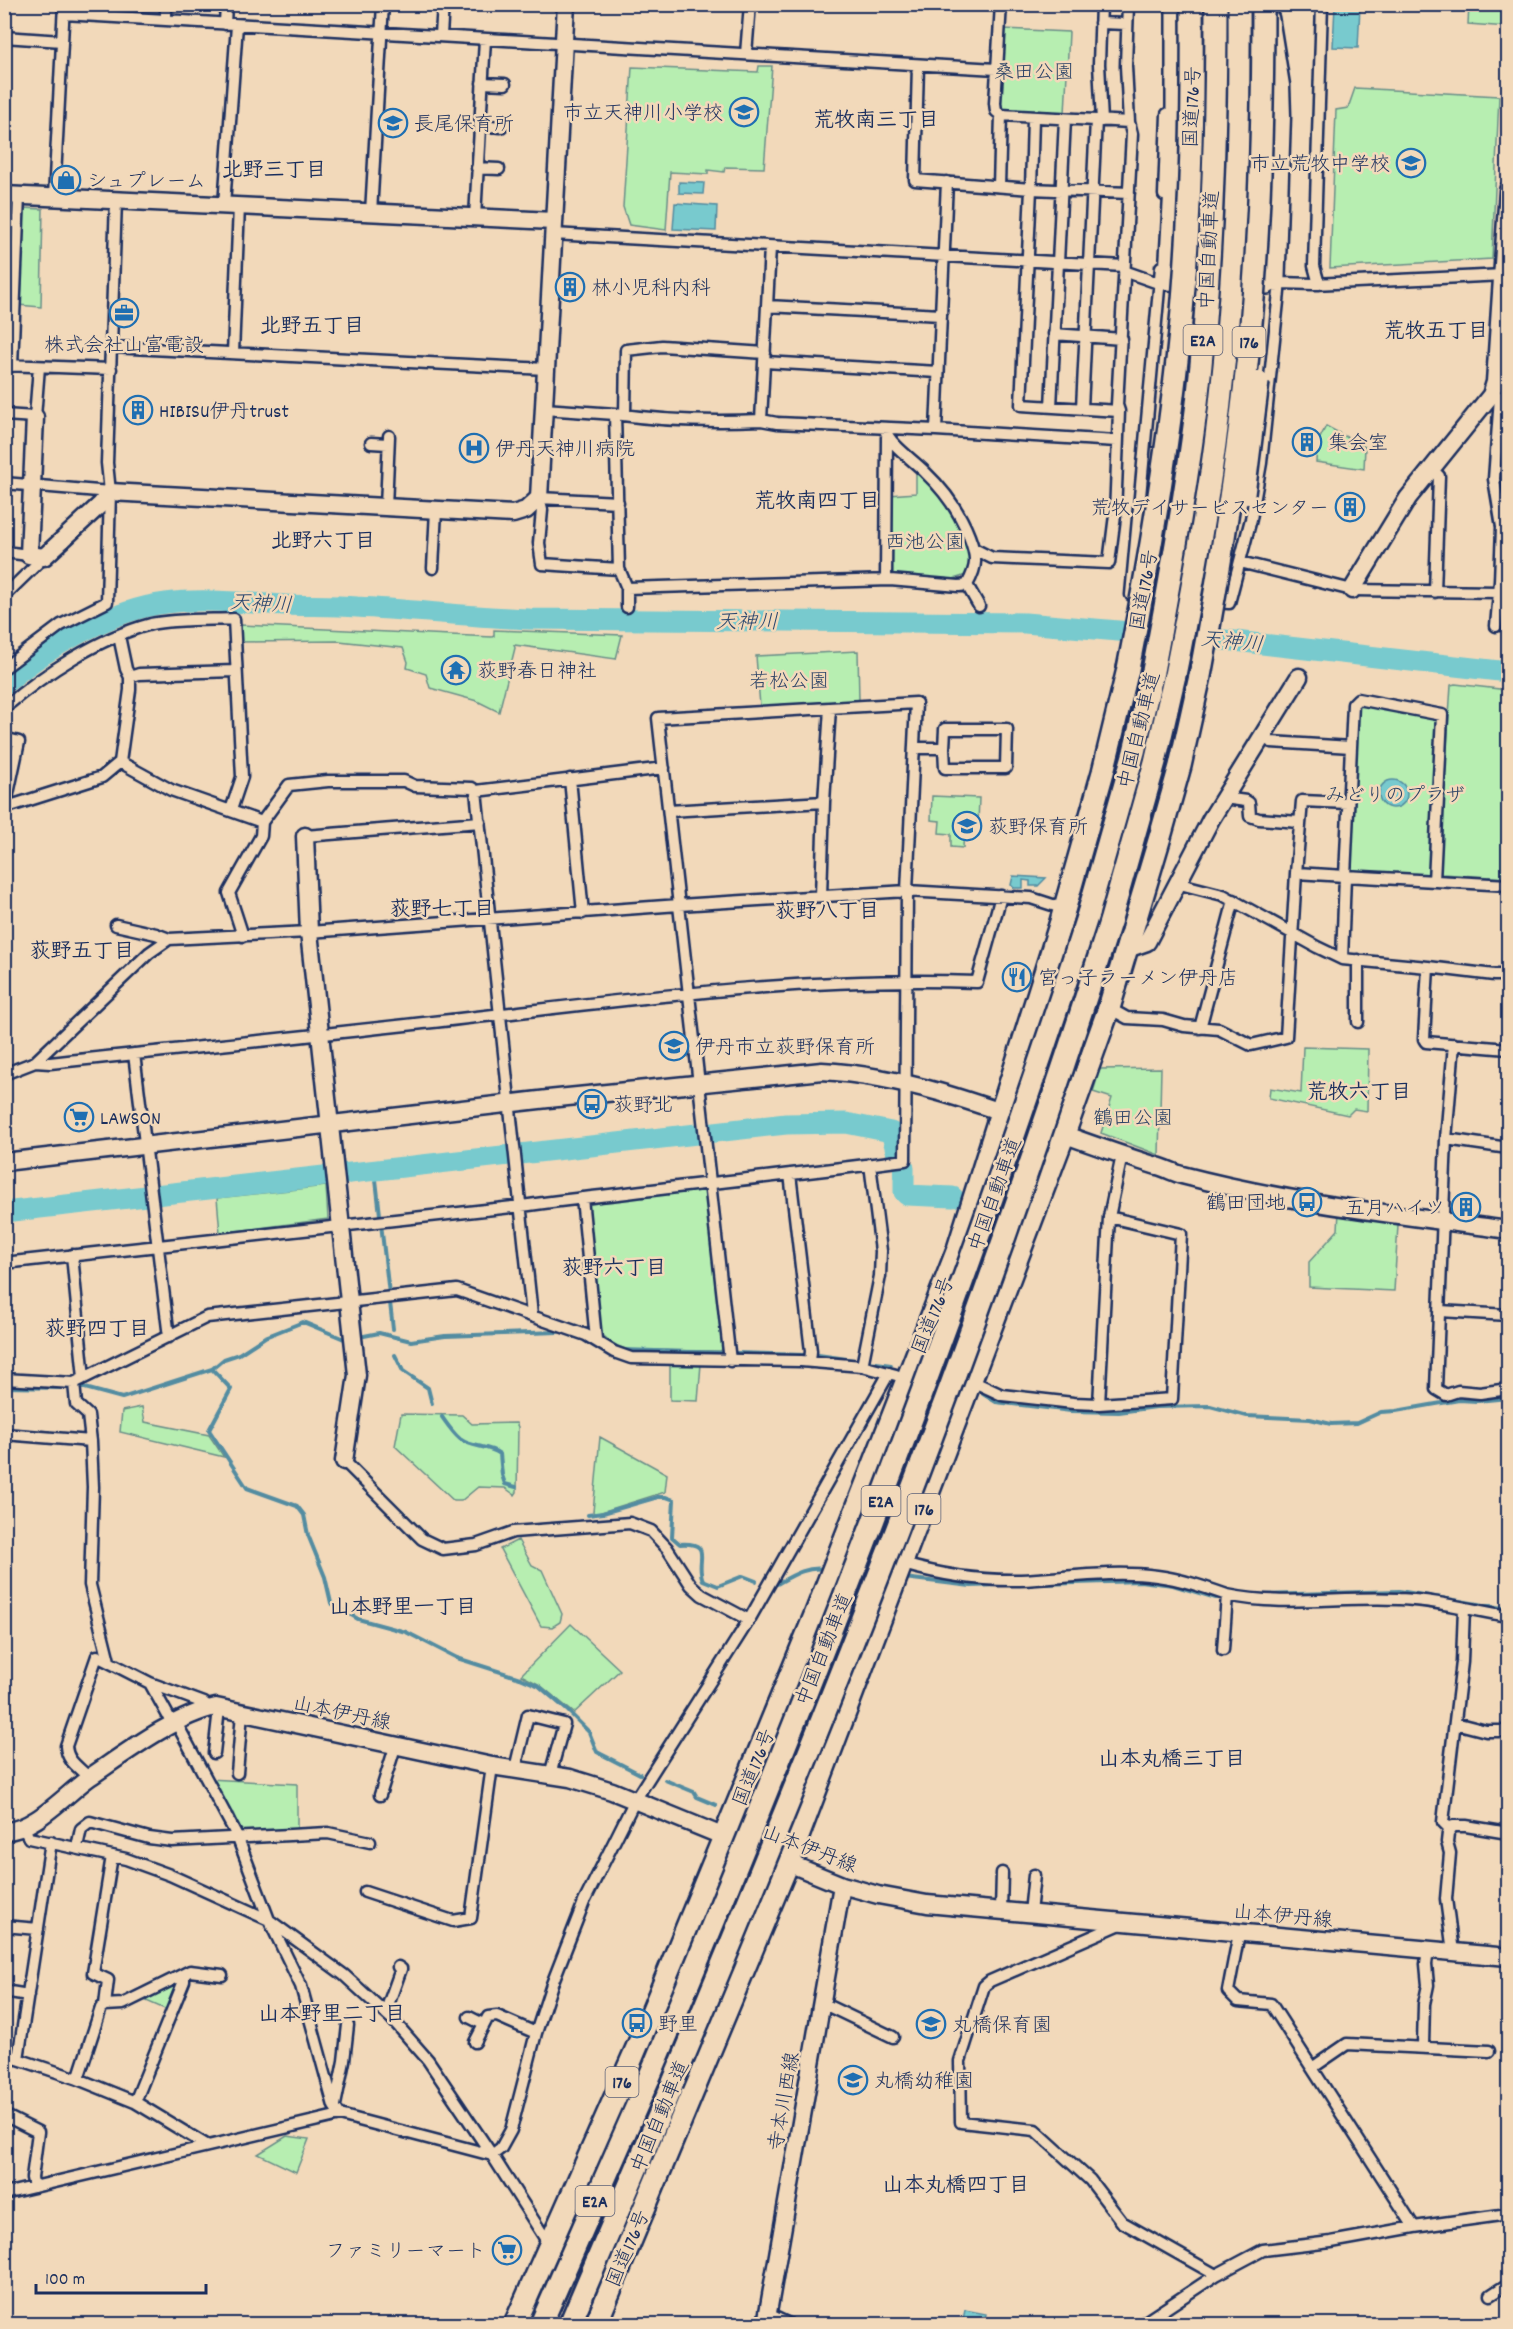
<svg xmlns="http://www.w3.org/2000/svg" width="1513" height="2329" font-family="Dekko,'Klee One',sans-serif">
<style>
.green{fill:#b7eeb1;stroke:#698e88;stroke-width:1.5}
.water{fill:#78cace;stroke:#538ca1;stroke-width:1.5}
.lines{fill:none;stroke-linecap:round;stroke-linejoin:round}
.stream{stroke:#538ca1;stroke-width:4}
.river{stroke:#78cace;stroke-width:21}
.street-casing{stroke:#1b2f5e;stroke-width:15}
.secondary-casing{stroke:#1b2f5e;stroke-width:21}
.highway-casing{stroke:#1b2f5e;stroke-width:26}
.street{stroke:#f2d9ba;stroke-width:10}
.secondary{stroke:#f2d9ba;stroke-width:16}
.highway{stroke:#f2d9ba;stroke-width:21}
.highway-bridge-casing{stroke:#1b2f5e;stroke-width:26;stroke-linecap:butt}
.highway-bridge{stroke:#f2d9ba;stroke-width:21}
.labels{text-anchor:middle;stroke-width:5;stroke-linejoin:round;paint-order:stroke}
.shield{fill:#f2d9ba;stroke:#5c627a;stroke-width:1.5}
.shield-label{font-size:18px;font-weight:bold;fill:#1b2f5e}
.park-label{font-size:20px;fill:#2b4266;stroke:#f2d9ba}
.street-label{font-size:20px;fill:#1b2f5e;stroke:#f2d9ba}
.poi-label{font-size:20px;fill:#1b2f5e;stroke:#f2d9ba;text-anchor:start}
.neighbourhood-label{font-size:21px;font-weight:bold;fill:#1b2f5e;stroke:#f2d9ba}
.water-label{font-size:21px;font-style:italic;fill:#29466f;stroke:#f2d9ba}
</style>
<rect width="100%" height="100%" fill="#f2d9ba"/>
<filter id="ink" filterUnits="userSpaceOnUse"><feTurbulence type="fractalNoise" baseFrequency=".0167" numOctaves="2"/><feDisplacementMap in="SourceGraphic" scale="12" xChannelSelector="R" yChannelSelector="G"/><feConvolveMatrix kernelMatrix="1 2 1 2 8 2 1 2 1" color-interpolation-filters="sRGB"/></filter>
<g filter="url(#ink)">
<path class="green" d="M1469 5H1508V27L1468 24Z
M1004 29 1069 32 1065 114 1004 110 1000 105Z
M759 66H772L764 168 725 167 724 172 708 170V174L670 172 666 230 629 225 623 207 632 67 758 72Z
M1355 88 1499 96 1492 259 1330 268 1336 110 1348 108Z
M22 208 43 209 41 307 18 305Z
M1326 426 1365 447 1364 469 1316 462 1317 444Z
M916 472 944 497 952 509 972 563C970 568 970 572 965 575 948 585 907 577 888 576L889 495 916 493Z
M241 625 492 637 494 636V630L622 635 616 659 514 645 515 648 499 712 477 701 430 688 426 674 407 668 408 662 403 648 339 641 237 642V629Z
M858 651 859 700 760 706 756 656Z
M1455 684 1508 690V878L1441 874 1439 870 1451 685Z
M1364 704 1437 718 1429 876 1353 872 1349 867 1358 708Z
M932 796 979 798 978 824H964L963 848 951 847V834L939 833 940 821 931 820Z
M1303 1047 1368 1049 1367 1111 1354 1109 1348 1115 1269 1098 1270 1088 1301 1093Z
M1161 1068 1159 1155 1101 1133 1112 1098 1093 1092 1100 1069Z
M326 1186 328 1219 220 1233 217 1198Z
M702 1188 706 1190 724 1348 720 1351 631 1350C617 1348 608 1341 599 1331L587 1200Z
M1339 1211 1394 1220 1398 1225 1394 1291 1309 1287V1262L1338 1230Z
M670 1364H701L698 1401 670 1400Z
M142 1407 145 1422 209 1435 224 1457 120 1432 122 1411Z
M401 1414 462 1415 472 1424 516 1423 518 1427 517 1492 515 1495 505 1488 478 1487 461 1501H454L395 1446Z
M600 1437 667 1474 665 1492 595 1514 593 1512Z
M518 1540 532 1565 542 1570 562 1614 560 1622 552 1627 541 1626 500 1549Z
M571 1624 620 1670 574 1713 540 1685 521 1675Z
M209 1779 297 1784V1829L244 1832 240 1830 233 1813 220 1806Z
M176 1984 179 1986 167 2010 144 2000 145 1998Z
M287 2136 309 2139 296 2172 258 2154Z"/>
<path class="water" d="M1335 5 1360 6 1358 48 1333 47Z
M679 182 704 183 703 194 679 193Z
M675 203 717 206 716 231 673 229Z
M1379 794a14 14 0 1 1 28 0a14 14 0 1 1-28 0Z
M1013 876 1046 878 1038 886H1030V881L1023 880V888H1014L1011 885Z
M965 2310 986 2314 984 2324H962Z"/>
<g class="lines">
<path class="stream" d="M375 1171 393 1329
M575 1327 589 1330
M364 1336 379 1333 411 1341 445 1336 558 1332
M601 1338 611 1344
M622 1350 721 1353
M736 1353 803 1355
M395 1355 403 1371 428 1388 432 1404
M818 1355 854 1360
M869 1362 891 1365
M212 1369 224 1359 239 1354 265 1337 303 1322 344 1339
M4 1387 64 1388
M75 1388H85L122 1398 212 1369 231 1389 209 1430 247 1488 297 1506 304 1515 308 1535 325 1577 331 1603 358 1619 406 1632 457 1658 520 1678 539 1686 568 1711 589 1732 597 1752 640 1774
M983 1394 996 1402 1071 1411 1119 1412 1156 1407 1210 1406 1247 1416 1310 1419 1331 1424 1357 1423 1381 1412 1396 1411 1459 1400 1477 1401 1508 1398
M442 1417C447 1424 453 1433 460 1439 472 1448 488 1445 500 1454L502 1475 505 1484 516 1487
M588 1515 603 1513 658 1497H666L674 1500 672 1537 680 1544C715 1542 694 1562 703 1580L718 1586 743 1576 756 1581
M904 1578 971 1586 999 1585
M777 1584C793 1575 807 1566 825 1569
M1042 1584 1140 1581 1173 1585 1216 1598 1221 1597
M1259 1595 1399 1591 1508 1609
M665 1780 694 1792 697 1797 716 1805"/>
<path class="river" d="M4 684C44 649 113 609 166 603 205 598 244 603 284 605 308 606 333 605 357 607 415 610 472 617 530 619L1025 623 1235 641 1508 672
M904 1168V1192L907 1195 953 1197
M4 1212 786 1124 846 1123 891 1132 897 1154"/>
<g class="street-casing">
<path id="street" d="M1001 4 995 103 996 111 1001 115 1096 120
M1101 4 1099 64 1102 121
M1128 4 1126 66 1129 122
M64 14 996 69
M166 20V4
M1100 23 1127 24
M225 24 226 4
M441 35 443 4
M4 37 62 41
M746 54 750 4
M918 65 915 180 1031 189 1021 405 1119 411
M482 83 505 84
M1033 118 1031 189 1129 193
M479 125 501 127
M477 168 499 169
M999 186 1001 115
M1164 195 1167 114
M54 197 64 4
M224 205 237 25
M371 213 383 4
M475 217 485 39
M553 234 1124 266
M1161 267 1131 595 1194 600
M1124 271 1161 284 1211 288
M1280 283 1314 284 1504 275
M1319 284 1314 266 1322 4
M941 315 947 182
M1054 334 1122 339
M112 347 546 369
M233 353 239 206
M765 362 938 372
M5 365 111 369
M12 366 19 196
M1500 397 1494 479 1502 527 1500 581
M1051 407 1065 119
M544 409 615 414
M4 415 35 417 39 367
M625 415 626 350 662 346 765 353
M761 420 777 423 936 430 941 315 767 306 770 247
M936 430 1117 441
M371 443 388 444
M1431 469 1439 476 1435 592
M4 483 110 492
M618 502 539 498 542 510 539 543 542 564 619 569 627 588V607
M386 507 389 436
M974 549 992 558 1109 563 1115 515 1119 411 1117 405 1132 134 1129 122 1096 120 1082 408
M4 552 29 555
M1240 562 1352 590 1499 592
M433 568 436 510
M619 569 615 414C663 421 713 422 761 420L767 306
M886 580 887 437
M967 585 979 606
M627 588 890 580 959 586 967 585C978 565 977 557 969 536 959 510 945 491 925 472 911 458 891 446 884 428
M4 596 44 557
M1209 602 1229 603 1251 519 1261 463 1279 292 1285 116 1284 85 1273 17
M1496 626 1500 581H1508
M4 668 61 625 107 602 110 492 107 463 116 200
M130 677 139 674 235 671
M4 708C45 673 98 638 151 624 173 619 211 620 234 619L242 777 231 810
M1263 737 1271 742 1351 747
M4 738 19 742 5 808
M914 748H944L945 729H1007L1006 768H945L944 748
M120 762 171 790 262 822 261 836 229 893 243 936
M570 779 583 913
M1224 798 1246 801 1249 803 1250 816 1259 819 1299 822
M4 808 102 777 120 762 130 690V677L126 669 119 636
M669 811 824 802
M262 822 289 785 328 781H404L415 786 472 788 476 791
M305 836 480 822
M1296 873 1302 801 1348 803
M1176 883 1223 895 1317 947 1342 959 1428 967 1424 1039 1426 1042 1508 1049
M821 896 824 802 830 708
M116 925 156 934 169 939
M1342 959 1345 876 1508 885
M1358 960V1022
M1428 967 1494 975H1508
M1109 1008 1127 1018 1163 1020 1184 1026 1219 1029 1251 1045 1286 1037 1296 873 1345 876 1353 704 1358 699 1442 715 1434 881
M1200 1028 1234 900
M1454 1044 1446 1139 1436 1389 1446 1395 1458 1391 1480 1393 1508 1389
M134 1054 169 1337
M35 1062 50 1063C201 1047 351 1032 502 1014 659 996 819 976 977 982L1001 896
M4 1074 35 1062 149 953 169 939 309 932 679 905 907 891 1031 898 1065 909
M1446 1139 1508 1148
M790 1174 811 1351 810 1362
M582 1198 596 1339
M72 1255 84 1378
M4 1263 521 1206C648 1189 777 1177 905 1160L907 891 916 703 658 718C683 933 706 1147 730 1361
M1440 1311 1508 1315
M532 1315 476 791 664 768
M862 1366 880 1276 881 1251 870 1164
M4 1379 74 1383 207 1317 457 1290 586 1335 614 1352 631 1358 801 1361 862 1366 896 1375
M972 1381 1002 1395 1073 1403 1099 1404 1172 1399 1181 1234 1109 1217 1122 1155
M74 1383 76 1404 88 1415 91 1441 93 1487 90 1585 109 1661
M1099 1404 1109 1217
M4 1434 91 1441
M344 1461 422 1539 443 1549 476 1545 513 1532 630 1523 651 1531 667 1548 691 1585 702 1595 749 1620
M903 1564C941 1575 979 1581 1020 1580 1065 1578 1112 1570 1157 1576 1181 1579 1204 1587 1227 1595
M1223 1650 1227 1595C1284 1607 1341 1596 1399 1599 1435 1600 1472 1610 1508 1616
M210 1708 204 1703 150 1683 171 1721 178 1726 237 1836 269 1920 301 1986 334 2106 340 2115
M1455 1723 1486 1731H1508
M214 1753 219 1709
M515 1769 528 1715 564 1724 550 1775
M237 1773 242 1713
M89 1778C79 1767 67 1762 66 1746L97 1656 150 1683
M380 1795 396 1744
M23 1827 29 1838 126 1859 170 1875 269 1920 344 1975 392 2019 428 2060 492 2155 501 2148 511 2130 536 2033 552 1984 584 1902 635 1800 749 1620 889 1373
M1450 1829 1443 1822 1462 1662 1464 1608
M77 1847 81 1829 90 1822 149 1838 172 1841 328 1833 370 1842
M112 1856 93 1973 108 1980 105 2005 123 2004 190 1971 222 1975
M365 1892 453 1921 471 1918 492 1766
M1001 1911 1002 1873
M1030 1913 1034 1875
M1123 1923 990 1981 984 1986 960 2061 961 2122 1035 2130 1090 2180 1122 2222 1216 2275
M4 1926 38 1929
M1239 1933 1228 1991 1238 2001 1271 2004 1414 2227 1508 2214
M1453 1952 1446 1899 1450 1853 1447 1842 1448 1833 1453 1826H1466L1508 1833
M4 1991 28 1995
M822 2003 893 2037
M384 2010 388 2005 401 1969 398 1967
M469 2017 483 2024
M475 2042 488 2017 497 2016 536 2033
M1423 2046 1424 2004 1428 1985 1426 1964 1428 1949
M4 2057 18 2059 78 2079 135 2102 208 2146
M18 2059 51 1842
M1312 2068 1347 2044 1489 2051
M78 2079 101 2008 105 2005
M135 2102 184 1981V1975
M335 2105 344 2061 348 2025
M4 2115 38 2132 32 2178 34 2187
M4 2194 340 2115 492 2155 550 2246
M1491 2295 1508 2284
M768 2314 789 2324
M1142 2324 1216 2275 1263 2250 1331 2242 1414 2227"/>
</g>
<g class="secondary-casing">
<path id="secondary" d="M4 195 553 221
M35 417 29 555 44 557 101 504 110 492 513 514 526 510 539 498 566 4
M1352 590 1408 498 1491 395 1495 382 1508 190
M305 836 309 932 357 1375 344 1461
M1127 949 1147 942 1211 819 1299 677
M4 1162 548 1099 822 1071C940 1078 1046 1133 1157 1166 1166 1168 1174 1173 1182 1175 1289 1203 1399 1215 1508 1230
M4 1831C33 1832 67 1793 90 1777 124 1754 176 1715 216 1707L492 1766 570 1778 612 1791 842 1885 878 1895 927 1904 1508 1957
M766 2324 842 1885"/>
</g>
<g class="highway-casing">
<path id="highway" d="M1170 275 1177 152V4
M1267 283 1273 148V62
M1088 914 1134 752 1153 671
M1110 922 1155 762 1175 675
M515 2324 643 2034 724 1837 816 1613 958 1249 1060 925 1103 772 1128 669
M541 2324 649 2078
M570 2324 672 2085
M596 2324 788 1863 1064 1134 1109 1008 1160 837 1180 766 1200 676"/>
</g>
<use href="#street" class="street"/>
<use href="#secondary" class="secondary"/>
<use href="#highway" class="highway"/>
<g class="highway-bridge-casing">
<path id="highway-bridge" d="M1244 494 1258 382
M1128 669C1150 557 1169 445 1180 332 1191 224 1193 113 1192 4
M1153 671C1170 582 1186 493 1197 403 1212 271 1216 137 1216 4
M1175 675C1193 585 1210 494 1220 403 1235 271 1240 137 1239 4
M1200 676C1221 564 1239 449 1250 335 1260 225 1263 115 1263 4
M649 2078C809 1696 961 1309 1088 914
M672 2085C832 1704 986 1317 1110 922"/>
</g>
<use href="#highway-bridge" class="highway-bridge"/>
</g>
</g>
<defs>
<g id="school-ring" transform="scale(1.5)"><circle r="9.5" fill="#f2d9ba" stroke="#1f6fb2" stroke-width="1.5"/><path d="M0-5L7-2L0 1L-7-2ZM-4 1L0 2.5L4 1V4Q0 6-4 4Z" fill="#1f6fb2"/></g>
<g id="shop-ring" transform="scale(1.5)"><circle r="9.5" fill="#f2d9ba" stroke="#1f6fb2" stroke-width="1.5"/><path d="M-5-2.5h2.3a2.7 3.5 0 0 1 5.4 0H5L5.5 6h-11ZM-1.5-2.5h3a1.5 2.3 0 0 0-3 0Z" fill="#1f6fb2"/></g>
<g id="building-ring" transform="scale(1.5)"><circle r="9.5" fill="#f2d9ba" stroke="#1f6fb2" stroke-width="1.5"/><path d="M-4-6H4V6H1V3H-1V6H-4ZM-2.5-4.3h1.7v1.8h-1.7ZM.8-4.3h1.7v1.8H.8ZM-2.5-1h1.7V.8h-1.7ZM.8-1h1.7V.8H.8Z" fill="#1f6fb2"/></g>
<g id="office-ring" transform="scale(1.5)"><circle r="9.5" fill="#f2d9ba" stroke="#1f6fb2" stroke-width="1.5"/><path d="M-6-3h4V-5.5h4V-3h4V5H-6ZM-1-4.5V-3h2v-1.5ZM-6 0V1H6V0Z" fill="#1f6fb2"/></g>
<g id="hospital-ring" transform="scale(1.5)"><circle r="9.5" fill="#f2d9ba" stroke="#1f6fb2" stroke-width="1.5"/><path d="M-5-5h3v3.5h4V-5h3V5h-3V1.5h-4V5h-3Z" fill="#1f6fb2"/></g>
<g id="temple-ring" transform="scale(1.5)"><circle r="9.5" fill="#f2d9ba" stroke="#1f6fb2" stroke-width="1.5"/><path d="M0-6L5-2H3V0L6.5 2.5H4V6H1.5V3h-3V6H-4V2.5H-6.5L-3 0V-2H-5Z" fill="#1f6fb2"/></g>
<g id="restaurant-ring" transform="scale(1.5)"><circle r="9.5" fill="#f2d9ba" stroke="#1f6fb2" stroke-width="1.5"/><path d="M-5-6h1v4h1v-4h1v4h1v-4h1v5L-1.5 .5V6h-2V.5L-5-1ZM5-6V6H3V1.5H1.5Q1.5-4 5-6Z" fill="#1f6fb2"/></g>
<g id="bus-ring" transform="scale(1.5)"><circle r="9.5" fill="#f2d9ba" stroke="#1f6fb2" stroke-width="1.5"/><path d="M-5-6H5V4H4V6H2V4H-2V6H-4V4H-5ZM-3.5-4V0h7V-4ZM-3.5 1.2v1.5H-2V1.2ZM2 1.2v1.5H3.5V1.2Z" fill="#1f6fb2"/></g>
<g id="supermarket-ring" transform="scale(1.5)"><circle r="9.5" fill="#f2d9ba" stroke="#1f6fb2" stroke-width="1.5"/><path d="M-6-5.5h2.5l.6 2H6L4.5 2H-2.5L-4.4-4H-6ZM-1.5 3.2a1.3 1.3 0 1 0 .1 0ZM3 3.2a1.3 1.3 0 1 0 .1 0Z" fill="#1f6fb2"/></g>
</defs>
<g fill-rule="evenodd">
<use href="#school-ring" x="744" y="112"/>
<use href="#school-ring" x="393" y="123"/>
<use href="#school-ring" x="1411" y="163"/>
<use href="#shop-ring" x="66" y="180"/>
<use href="#building-ring" x="570" y="287"/>
<use href="#office-ring" x="124" y="313"/>
<use href="#building-ring" x="138" y="410"/>
<use href="#building-ring" x="1307" y="442"/>
<use href="#hospital-ring" x="474" y="448"/>
<use href="#building-ring" x="1350" y="507"/>
<use href="#temple-ring" x="456" y="670"/>
<use href="#school-ring" x="967" y="826"/>
<use href="#restaurant-ring" x="1017" y="977"/>
<use href="#school-ring" x="674" y="1046"/>
<use href="#bus-ring" x="592" y="1104"/>
<use href="#supermarket-ring" x="79" y="1117"/>
<use href="#bus-ring" x="1307" y="1202"/>
<use href="#building-ring" x="1466" y="1207"/>
<use href="#bus-ring" x="637" y="2023"/>
<use href="#school-ring" x="931" y="2024"/>
<use href="#school-ring" x="853" y="2080"/>
<use href="#supermarket-ring" x="507" y="2250"/>
</g>
<g class="labels">
<g class="shield">
<rect x="1183.5" y="325" width="39" height="30" rx="4.5"/>
<rect x="1232.5" y="327" width="33" height="30" rx="4.5"/>
<rect x="861.5" y="1486" width="39" height="30" rx="4.5"/>
<rect x="907.5" y="1494" width="33" height="30" rx="4.5"/>
<rect x="605.5" y="2067" width="33" height="30" rx="4.5"/>
<rect x="575.5" y="2186" width="39" height="30" rx="4.5"/>
</g>
<g class="shield-label">
<text x="1203" y="346">E2A</text>
<text x="1249" y="348">176</text>
<text x="881" y="1507">E2A</text>
<text x="924" y="1515">176</text>
<text x="622" y="2088">176</text>
<text x="595" y="2207">E2A</text>
</g>
<g class="park-label">
<text x="1034" y="78">桑田公園</text>
<text x="925" y="548">西池公園</text>
<text x="789" y="687">若松公園</text>
<text x="1395" y="801">みどりのプラザ</text>
<text x="1133" y="1124">鶴田公園</text>
</g>
<g class="street-label">
<text transform="translate(1191 107) rotate(-88)" y="7">国道176号</text>
<text transform="translate(1208 250) rotate(-87)" y="7">中国自動車道</text>
<text transform="translate(1143 590) rotate(-80)" y="7">国道176号</text>
<text transform="translate(1138 730) rotate(-76)" y="7">中国自動車道</text>
<text transform="translate(994 1194) rotate(-70)" y="7">中国自動車道</text>
<text transform="translate(932 1315) rotate(-68)" y="7">国道176号</text>
<text transform="translate(823 1649) rotate(-68)" y="7">中国自動車道</text>
<text transform="translate(342 1712) rotate(12)" y="7">山本伊丹線</text>
<text transform="translate(753 1767) rotate(-68)" y="7">国道176号</text>
<text transform="translate(810 1848) rotate(21)" y="7">山本伊丹線</text>
<text transform="translate(1283 1915) rotate(5)" y="7">山本伊丹線</text>
<text transform="translate(783 2101) rotate(-80)" y="7">寺本川西線</text>
<text transform="translate(659 2116) rotate(-67)" y="7">中国自動車道</text>
<text transform="translate(627 2248) rotate(-67)" y="7">国道176号</text>
</g>
<g class="poi-label">
<text x="723" y="119" text-anchor="end">市立天神川小学校</text>
<text x="414" y="130">長尾保育所</text>
<text x="1390" y="170" text-anchor="end">市立荒牧中学校</text>
<text x="87" y="187">シュプレーム</text>
<text x="591" y="294">林小児科内科</text>
<text x="124" y="351" text-anchor="middle">株式会社山富電設</text>
<text x="159" y="417">HIBISU伊丹trust</text>
<text x="1328" y="449">集会室</text>
<text x="495" y="455">伊丹天神川病院</text>
<text x="1329" y="514" text-anchor="end">荒牧デイサービスセンター</text>
<text x="477" y="677">荻野春日神社</text>
<text x="988" y="833">荻野保育所</text>
<text x="1038" y="984">宮っ子ラーメン伊丹店</text>
<text x="695" y="1053">伊丹市立荻野保育所</text>
<text x="613" y="1111">荻野北</text>
<text x="100" y="1124">LAWSON</text>
<text x="1286" y="1209" text-anchor="end">鶴田団地</text>
<text x="1445" y="1214" text-anchor="end">五月ハイツ</text>
<text x="658" y="2030">野里</text>
<text x="952" y="2031">丸橋保育園</text>
<text x="874" y="2087">丸橋幼稚園</text>
<text x="486" y="2257" text-anchor="end">ファミリーマート</text>
</g>
<g class="neighbourhood-label">
<text x="876" y="126">荒牧南三丁目</text>
<text x="274" y="176">北野三丁目</text>
<text x="312" y="332">北野五丁目</text>
<text x="1436" y="337">荒牧五丁目</text>
<text x="817" y="507">荒牧南四丁目</text>
<text x="323" y="547">北野六丁目</text>
<text x="442" y="915">荻野七丁目</text>
<text x="827" y="917">荻野八丁目</text>
<text x="82" y="957">荻野五丁目</text>
<text x="1359" y="1098">荒牧六丁目</text>
<text x="614" y="1274">荻野六丁目</text>
<text x="97" y="1335">荻野四丁目</text>
<text x="403" y="1613">山本野里一丁目</text>
<text x="1172" y="1765">山本丸橋三丁目</text>
<text x="332" y="2020">山本野里二丁目</text>
<text x="956" y="2191">山本丸橋四丁目</text>
</g>
<g class="water-label">
<text transform="translate(261 603) rotate(3)" y="7">天神川</text>
<text x="747" y="628">天神川</text>
<text transform="translate(1232 641) rotate(6)" y="7">天神川</text>
</g>
</g>
<rect width="1513" height="2329" fill="none" stroke="#f2d9ba" stroke-width="24"/>
<rect x="12" y="12" width="1489" height="2305" fill="none" stroke="#1b2f5e" stroke-width="2" filter="url(#ink)"/>
<path d="M36 2284v9h170v-9" fill="none" stroke="#1b2f5e" stroke-width="3"/>
<text x="45" y="2284" font-size="18" fill="#1b2f5e" stroke="#f2d9ba" stroke-width="4.5" paint-order="stroke">100 m</text>
</svg>
